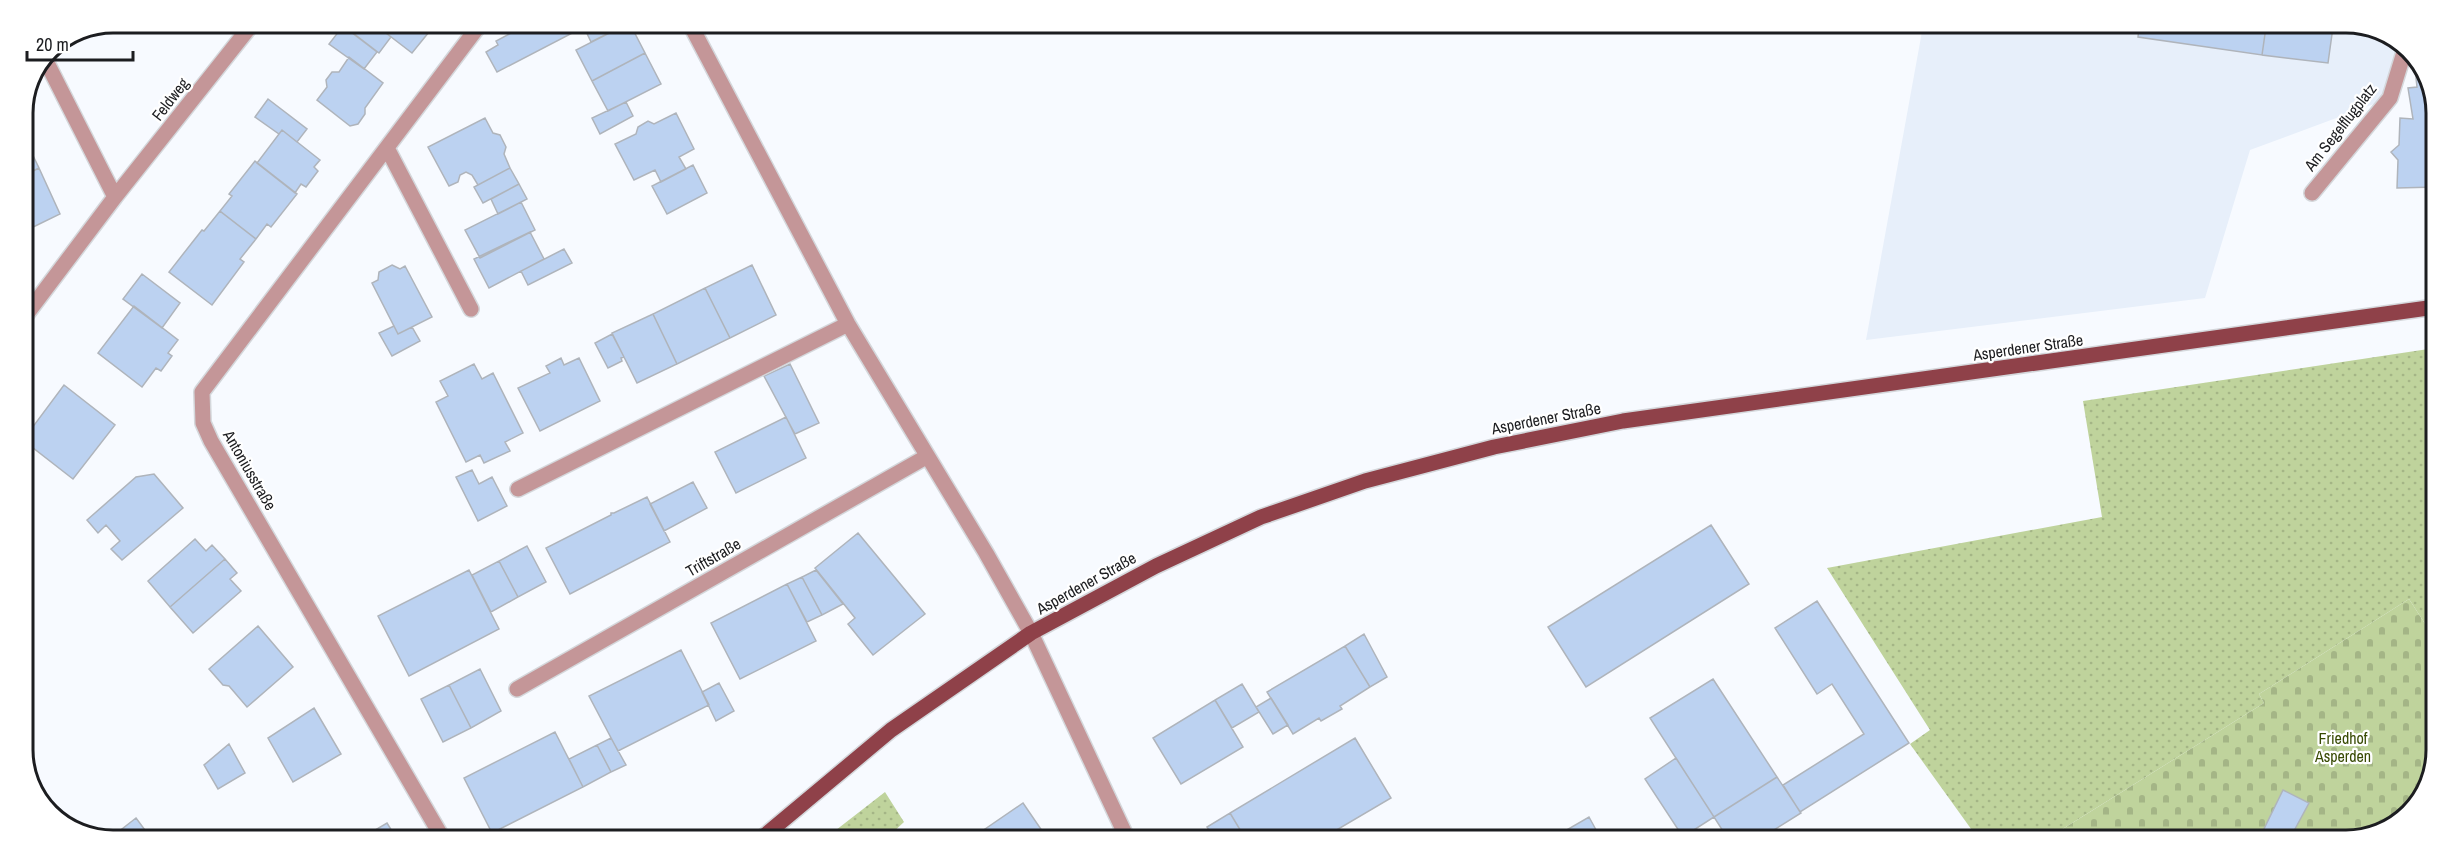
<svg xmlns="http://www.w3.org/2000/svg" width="2459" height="863" font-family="'Archivo Narrow',sans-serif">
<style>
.built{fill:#e7effa}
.grass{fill:url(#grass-dots)}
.cemetery{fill:url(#cemetery-stones)}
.building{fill:#bcd2f1;stroke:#afb4bb;stroke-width:1.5}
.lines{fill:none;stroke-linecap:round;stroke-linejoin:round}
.minor-casing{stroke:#d4d7db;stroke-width:18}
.major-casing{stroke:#d4d7db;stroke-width:18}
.minor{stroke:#c49698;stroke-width:15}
.major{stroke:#8f4149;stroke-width:15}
.labels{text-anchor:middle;stroke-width:4.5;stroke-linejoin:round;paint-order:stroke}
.street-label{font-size:16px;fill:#1c1d20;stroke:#fff}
.park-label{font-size:16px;fill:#384a03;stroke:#fff}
.rim{fill:none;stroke:#1c1d20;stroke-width:3}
</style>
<defs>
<pattern id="grass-dots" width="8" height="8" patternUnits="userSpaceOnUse" patternTransform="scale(1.5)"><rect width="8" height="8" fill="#bfd39c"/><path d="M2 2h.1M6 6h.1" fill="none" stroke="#a4b586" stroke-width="1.8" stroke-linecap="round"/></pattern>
<pattern id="cemetery-stones" width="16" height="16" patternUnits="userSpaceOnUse" patternTransform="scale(1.5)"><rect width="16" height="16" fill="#bfd39c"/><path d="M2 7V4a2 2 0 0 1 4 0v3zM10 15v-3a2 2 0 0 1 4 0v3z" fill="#a4b586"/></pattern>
</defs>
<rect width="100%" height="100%" fill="#f7faff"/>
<path class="built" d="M1923 26 2375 27 2405 49 2390 98 2250 150 2205 298 1866 340Z"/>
<path class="grass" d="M2435 348 2433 636 2409 599 2259 694 2264 703 2045 840H1979L1910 744 1930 730 1827 568 2102 517 2083 401Z
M885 792 904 822 888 837H827Z"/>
<path class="cemetery" d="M2409 599 2433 636 2432 779 2401 822 2347 840H2045L2264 703 2259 694Z"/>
<path class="building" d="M361 23H373L391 37 379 53 353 33Z
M373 23H428L433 27 412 53Z
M530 23H579L582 28 497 72 486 52 498 45 496 41Z
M591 23 627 24 591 42 584 27Z
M627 24H630L645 53 592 81 576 50Z
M343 26 377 52 364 69 329 44Z
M2139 27H2266L2262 55 2138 37Z
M2266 27H2333L2328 63 2262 55Z
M645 53 661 84 608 111 592 81Z
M349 57 383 83 365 108V114L358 124 350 126 317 100 327 87 326 80 332 72H339Z
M2422 68 2436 106V187L2397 188 2398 160 2391 152 2399 145 2400 118 2413 119 2408 88 2417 87 2415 69Z
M268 99 307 129 297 142 282 130 279 134 255 117Z
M626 102 633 116 600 134 592 118Z
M676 113 694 149 679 157 686 169 661 182 655 170 634 180 615 144 636 134 638 127 648 121 654 124Z
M485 118 493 133 500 135 506 147 504 154 510 168 478 185 472 175 466 172 460 175 458 182 449 186 428 147Z
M282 130 320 160 314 167 318 171 306 187 301 184 295 193 257 163Z
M23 135 39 168 23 176Z
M255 161 297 194 271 227 267 224 256 239 220 211 232 196 229 194Z
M693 165 707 193 667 214 652 186Z
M39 168 60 214 23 232V176Z
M510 168 519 184 483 203 474 187Z
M519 184 527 199 498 214 491 199Z
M521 202 535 230 480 258 465 230Z
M220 211 256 239 240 259 244 262 212 305 169 272 202 230 204 231Z
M530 232 544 259 489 288 474 259Z
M564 249 572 263 528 285 521 271Z
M392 265 400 269 405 266 432 317 398 334 372 283 378 280 379 272Z
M752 265 776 315 730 338 705 288Z
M142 274 180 303 162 328 123 299Z
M705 288 730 338 677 364 653 314Z
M134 306 178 340 168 353 172 356 161 371 156 368 142 387 98 353Z
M653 314 677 364 637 383 612 333Z
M394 326 398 334 412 327 420 341 392 356 379 333Z
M612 334 624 357 621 358 622 361 608 368 595 343Z
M561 358 564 365 579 358 600 401 540 431 518 388 550 373 546 366Z
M474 364 482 379 493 373 523 433 505 442 510 451 484 463 480 455 466 462 436 402 448 396 440 381Z
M790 364 819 423 795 434 764 376Z
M64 385 115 425 73 479 23 440Z
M786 417 806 458 736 493 715 452Z
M472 470 479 484 492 477 507 506 478 521 456 477Z
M154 474 183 508 122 560 111 549 120 541 106 525 98 533 87 520 136 477Z
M693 482 707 508 664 531 650 504Z
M647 497 670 542 570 594 546 548 611 515V513H614Z
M1711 525 1749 584 1586 687 1548 627Z
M858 533 925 614 873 655 848 624 855 618 815 568Z
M195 539 206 551 212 545 225 559 170 607 148 581Z
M527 546 546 582 518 597 499 561Z
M225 559 237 573 230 579 241 591 193 633 170 607Z
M499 561 518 597 491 612 472 575Z
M469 570 499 629 409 676 378 616Z
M816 570 843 604 822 615 802 577Z
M802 577 822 615 807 622 787 584Z
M787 584 816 641 740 679 711 623Z
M1817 601 1909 743 1800 812 1783 785 1864 734 1832 684 1817 694 1775 628Z
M258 626 293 667 247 707 229 686 223 685 209 669Z
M1364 634 1387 677 1370 687 1345 646Z
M1345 646 1370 687 1340 706 1342 709 1321 721 1319 718 1293 734 1267 692Z
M681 650 709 705 618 751 589 696Z
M480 669 501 711 471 728 449 685Z
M1713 679 1777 777 1714 817 1650 718Z
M719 683 734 711 716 721 702 692Z
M1242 684 1259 712 1232 728 1215 700Z
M449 685 471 728 443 742 421 699Z
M1271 698 1288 725 1273 734 1256 707Z
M1215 700 1243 747 1181 784 1153 738Z
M314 708 341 754 293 782 268 738Z
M555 732 583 787 492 833 464 778Z
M611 738 626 765 611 772 597 745Z
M1355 738 1391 798 1323 838H1245L1230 813Z
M229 744 245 773 218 789 204 765Z
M597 745 611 772 583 787 569 759Z
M1676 758 1714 817 1683 837 1645 779Z
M1777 777 1801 813 1769 833 1771 839H1728L1714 817Z
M2283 790 2309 803 2289 840H2277L2262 833Z
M1023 803 1047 838H972Z
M1230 813 1245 838H1214L1207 827Z
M1589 817 1601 839H1551Z
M136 818 145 830 137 836H113Z
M387 823 395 836H365Z"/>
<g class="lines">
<g class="minor-casing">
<path id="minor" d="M690 24 848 324 986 553 1031 633 1127 838
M45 59 115 197
M387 148 471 309
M2312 193 2390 98 2405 49
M23 319 115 197 253 23
M518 489 848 324
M517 689 926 457
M442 837 211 441 203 423 202 392 481 23"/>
</g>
<g class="major-casing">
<path id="major" d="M763 837 891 730 1031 633 1156 566 1261 517 1365 481 1494 447 1623 421 2435 307"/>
</g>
<use href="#minor" class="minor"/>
<use href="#major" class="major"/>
</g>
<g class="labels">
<g class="street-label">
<text transform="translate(170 99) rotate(-52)" y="6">Feldweg</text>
<text transform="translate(2340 127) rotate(-52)" y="6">Am Segelflugplatz</text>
<text transform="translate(2028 347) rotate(-8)" y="6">Asperdener Straße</text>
<text transform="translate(1546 418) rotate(-11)" y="6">Asperdener Straße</text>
<text transform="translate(250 470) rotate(60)" y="6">Antoniusstraße</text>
<text transform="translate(713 557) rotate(-30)" y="6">Triftstraße</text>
<text transform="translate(1086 583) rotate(-29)" y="6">Asperdener Straße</text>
</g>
<g class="park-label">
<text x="2343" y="744">Friedhof<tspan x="2343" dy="18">Asperden</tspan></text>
</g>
</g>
<path d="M0 0H2459V863H0ZM113 33H2346A80 80 0 0 1 2426 113V750A80 80 0 0 1 2346 830H113A80 80 0 0 1 33 750V113A80 80 0 0 1 113 33Z" fill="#fff" fill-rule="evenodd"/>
<path class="rim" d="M113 33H2346A80 80 0 0 1 2426 113V750A80 80 0 0 1 2346 830H113A80 80 0 0 1 33 750V113A80 80 0 0 1 113 33Z"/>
<path d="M27 51v9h106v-9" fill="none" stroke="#1c1d20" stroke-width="3"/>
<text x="36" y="51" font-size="18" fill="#1c1d20" stroke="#ffffff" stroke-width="4.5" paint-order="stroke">20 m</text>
</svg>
